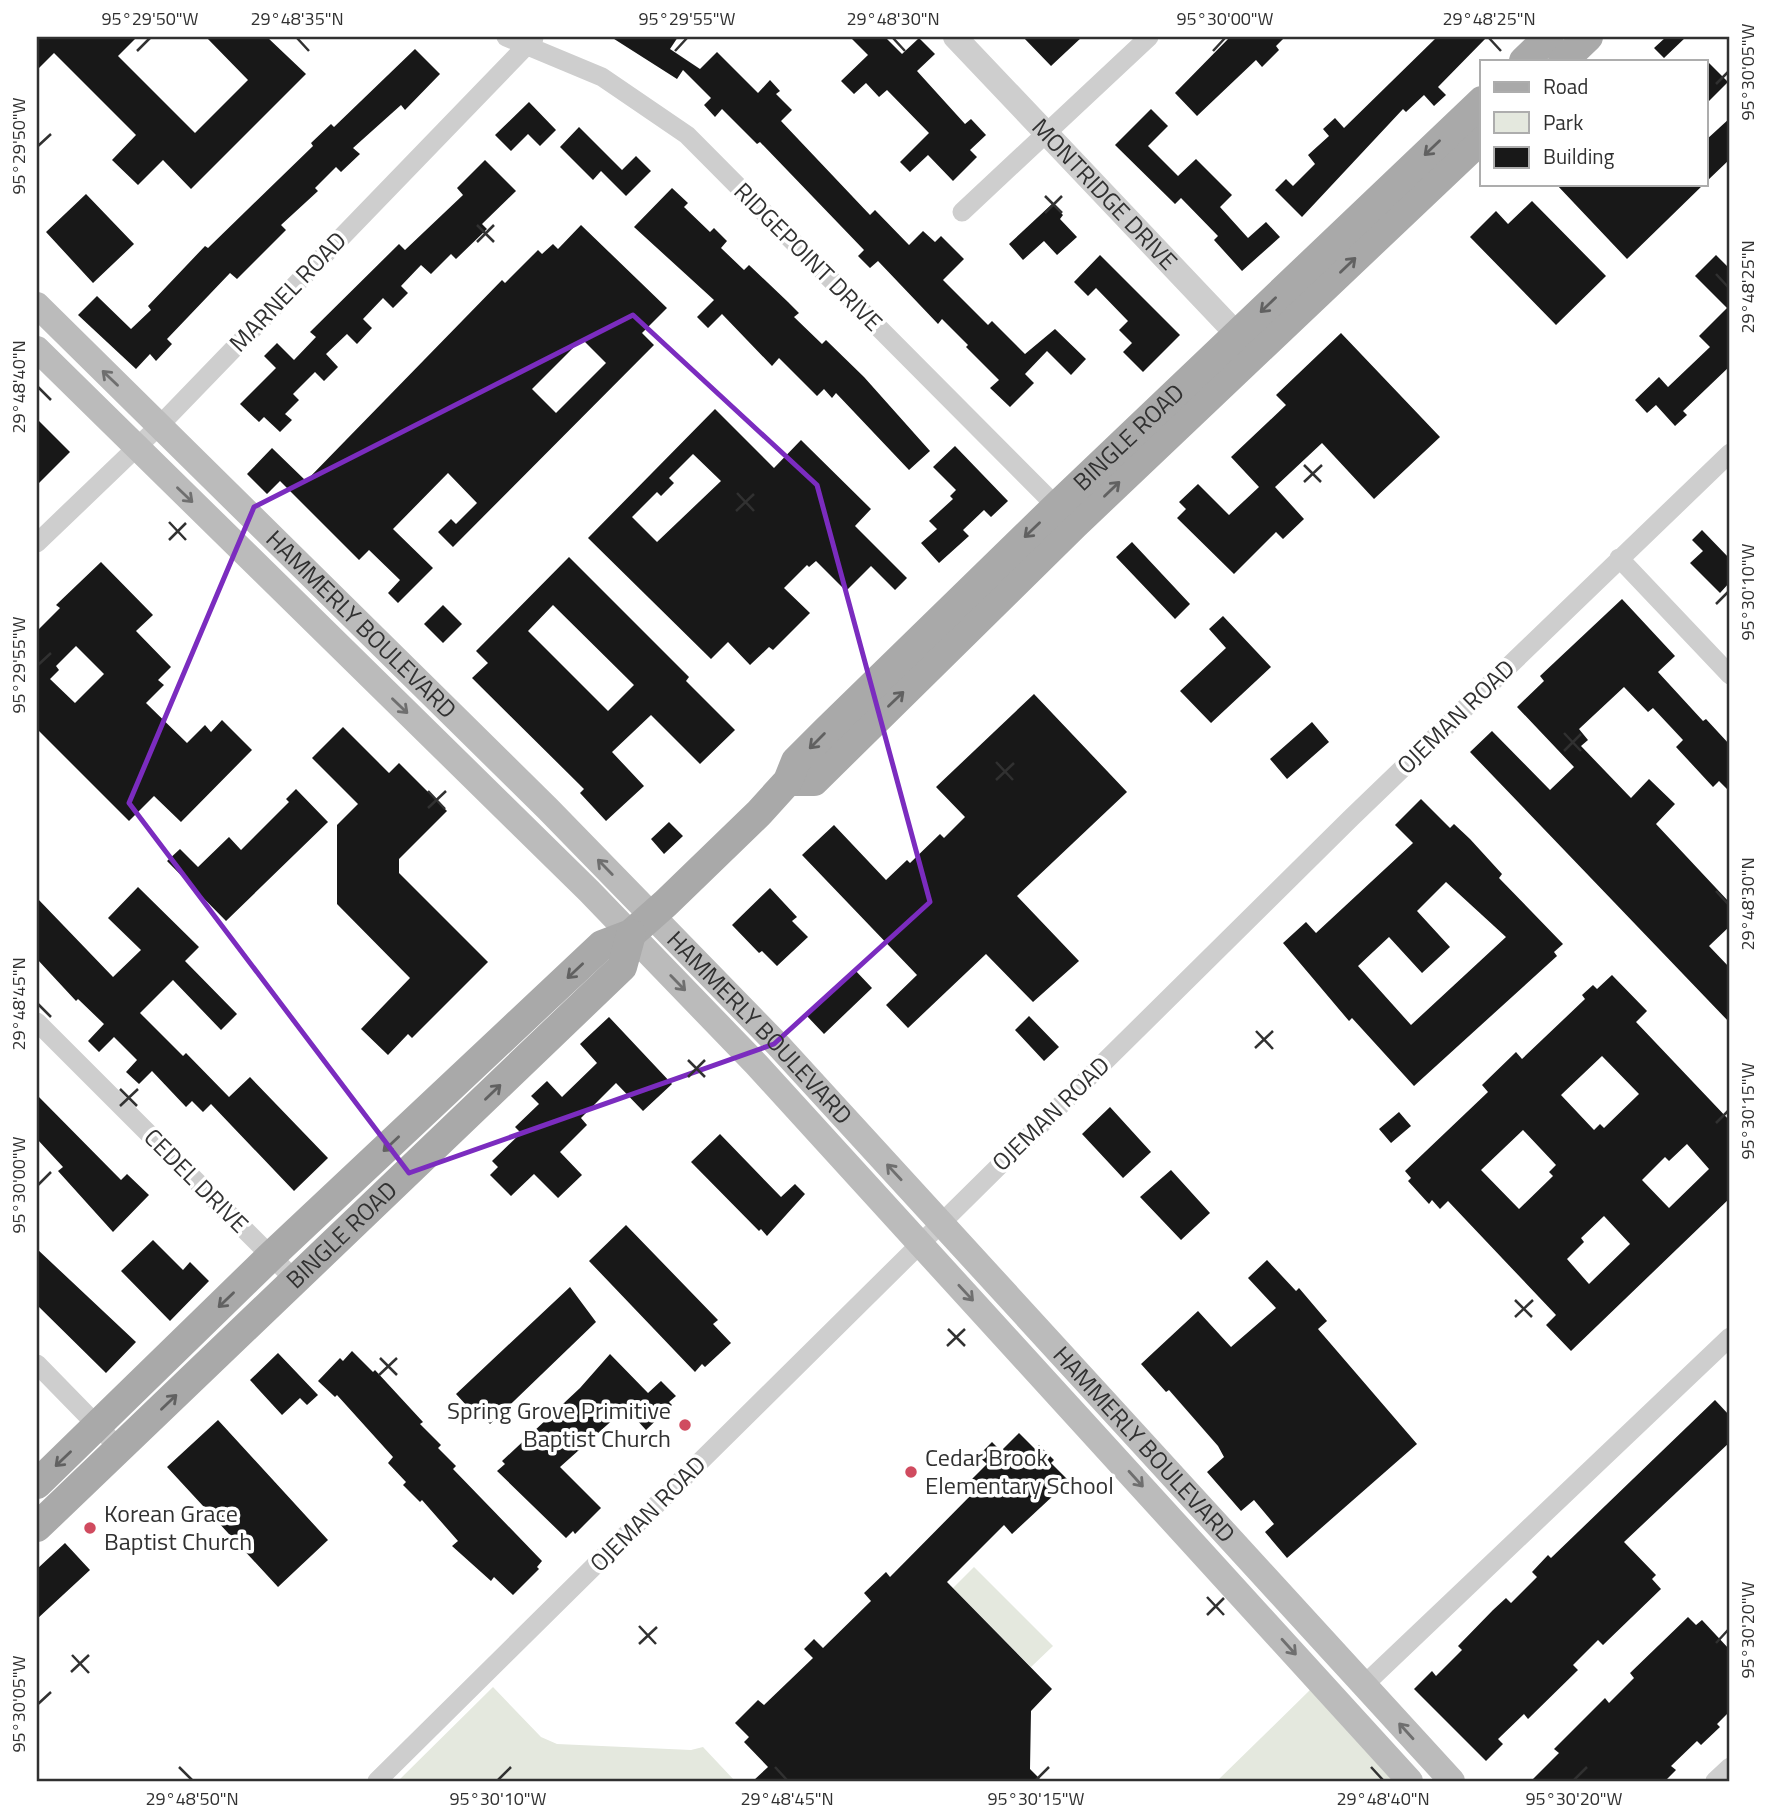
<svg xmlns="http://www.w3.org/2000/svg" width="1767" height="1818" font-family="'Titillium Web',sans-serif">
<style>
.green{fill:#e4e8de}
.building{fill:#181818;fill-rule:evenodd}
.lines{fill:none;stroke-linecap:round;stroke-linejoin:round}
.minor{stroke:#cecece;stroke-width:19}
.tertiary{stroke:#cecece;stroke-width:24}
.secondary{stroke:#bbb;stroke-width:26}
.primary{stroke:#a9a9a9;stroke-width:30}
.oneway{stroke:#616161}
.oneway2{stroke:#6f6f6f}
.marked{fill:none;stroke:#7b2cbf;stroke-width:5;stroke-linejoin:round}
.ticks{fill:none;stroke:#313131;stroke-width:2.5}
.poi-dot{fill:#d04b5f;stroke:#fff;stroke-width:2.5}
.labels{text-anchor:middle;stroke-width:7;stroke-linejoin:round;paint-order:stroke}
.street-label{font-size:24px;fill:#313131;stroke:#fff}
.poi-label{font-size:24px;fill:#313131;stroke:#fff;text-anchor:start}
.neatline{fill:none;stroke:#313131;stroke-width:2.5}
.ticks-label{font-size:18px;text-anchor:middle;fill:#313131}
</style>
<rect width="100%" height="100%" fill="#fff"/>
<path class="green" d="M974 1567 1053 1646 1031 1667 953 1588Z
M493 1687 541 1737 557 1744 691 1750 703 1747 735 1781H398Z
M1311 1689 1395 1781H1217Z"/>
<path class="building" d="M37 37H137L118 56 195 133 248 80 206 37H267L306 74 191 189 163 160 138 185 112 160 136 135 54 53 37 70Z
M611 37H678L670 49 700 69 717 52 758 93 770 80 780 91 776 94 792 110 781 121 870 215 875 210 909 245 923 231 935 242 941 236 964 259 943 280 988 325 992 321 1025 354 1055 329 1086 359 1071 375 1047 351 1025 374 1034 383 1010 407 990 388 999 380 966 347 968 345 942 319 938 324 878 261 870 268 858 256 864 250 760 142 757 144 722 109 715 117 704 105 711 98 683 70 677 79Z
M850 37H885L902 54 919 38 935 54 917 71 965 124 971 119 986 135 970 150 977 157 953 181 928 155 910 172 900 162 929 133 887 90 879 97 866 83 854 94 841 81 868 55Z
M1023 37H1082L1051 66Z
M1230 37H1285L1276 46 1279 50 1262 67 1256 60 1197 116 1175 93Z
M1437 37H1487L1438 87 1446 95 1434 106 1424 95 1406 112 1403 109 1302 217 1275 190 1286 179 1293 186 1315 164 1308 155 1329 136 1323 129 1335 118 1344 128Z
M1666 37H1686L1664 58 1654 48Z
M415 49 440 74 405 110 401 105 353 148 360 154 341 172 336 167 315 188 318 191 281 225 286 230 237 279 230 273 167 339 172 344 156 361 150 354 136 369 78 315 97 296 131 329 151 310 148 306 205 246 208 248 313 146 311 143 331 124 334 127Z
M1706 60 1728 82 1706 104Z
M529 102 556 130 540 146 528 134 511 151 495 135Z
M1151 109 1168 126 1148 146 1178 176 1196 159 1232 195 1220 207 1248 238 1266 222 1280 237 1242 271 1214 240 1218 236 1181 198 1175 204 1115 145Z
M1730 118V159L1706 182V140Z
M579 127 622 170 636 156 651 171 626 196 601 171 593 180 560 147Z
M485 160 516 191 482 224 487 229 456 259 451 254 431 274 421 265 401 286 408 293 393 308 383 298 363 319 372 328 357 344 347 334 326 354 338 367 324 381 315 372 293 394 299 400 285 414 292 420 280 432 264 417 259 422 240 404 276 368 264 356 277 343 294 360 316 337 310 332 399 244 405 250 463 195 457 188Z
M1556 184H1704L1627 259Z
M672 188 688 203 684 207 710 232 714 228 727 241 721 248 744 270 749 265 788 302 799 313 794 317 822 344 826 340 864 377 930 451 909 470 836 393 832 398 824 389 817 396 779 358 772 366 722 314 708 328 697 317 714 300 634 227Z
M86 194 134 244 93 283 46 232Z
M1532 201 1606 276 1556 325 1470 237 1496 211 1508 224Z
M1052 204 1063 215 1060 219 1077 237 1057 255 1044 241 1023 260 1009 244Z
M581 225 667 308 642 333 654 345 453 547 438 532 451 519 456 524 477 503 448 473 393 529 433 568 398 603 388 593 400 580 369 550 359 560 280 481 267 494 247 474 272 448 306 481 502 280 505 283 538 250 542 254 553 244 558 249ZM582 339 606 363 556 413 532 389Z
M1100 255 1180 335 1143 372 1123 352 1132 343 1119 330 1128 321 1096 288 1088 296 1074 282Z
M1716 255 1730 269V366L1683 411 1687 415 1675 426 1656 405 1647 413 1635 400 1659 377 1668 387 1710 347 1699 336 1727 308 1695 276Z
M1341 333 1440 437 1374 499 1322 443 1275 487 1304 519 1283 539 1276 532 1234 574 1177 518 1186 509 1179 502 1198 484 1229 515 1259 487 1231 457 1286 405 1276 395Z
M715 409 774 468 801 440 871 509 855 526 907 578 895 590 871 566 846 591 816 561 809 567 807 565 784 588 810 613 773 650 769 647 750 665 728 642 711 659 588 538ZM693 454 721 481 657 542 632 517 657 492 661 496 674 483 669 478Z
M37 419 70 452 37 485Z
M955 446 1008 501 991 517 984 510 963 530 969 536 939 563 921 543 937 529 929 521 953 499 950 496 956 490 933 467Z
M1702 530 1730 559V582L1720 593 1690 563 1703 551 1692 540Z
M1132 542 1190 604 1175 619 1116 557Z
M569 557 689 677 686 681 735 730 700 764 651 715 612 752 644 786 606 821 580 793 584 789 472 678 488 663 476 651ZM553 605 634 685 608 711 528 631Z
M101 562 153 615 136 631 171 667 158 680 164 685 146 703 187 743 205 725 211 732 222 720 252 750 181 822 154 796 129 821 37 729V631L60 608 56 605ZM76 646 104 674 75 703 50 679 59 670 56 666Z
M1622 599 1675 656 1658 672 1703 721 1706 719 1730 745V792L1719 781 1713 787 1676 747 1683 740 1653 708 1648 712 1624 687 1579 729 1588 740 1581 746 1631 798 1649 779 1675 804 1656 824 1730 903V926L1709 946 1730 968V1023L1470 752 1492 731 1550 790 1574 767 1517 707 1544 681 1540 676Z
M443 605 462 624 443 643 424 624Z
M1223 616 1271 667 1211 723 1180 691 1226 648 1209 629Z
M1034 694 1127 792 1017 896 1079 961 1033 1002 986 954 908 1028 886 1005 917 975 802 855 834 825 886 880 907 860 910 863 940 834 944 838 965 817 936 787Z
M1312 722 1329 742 1287 779 1270 759Z
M343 727 389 773 399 763 447 811 399 859V873L488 962 412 1038 408 1034 388 1055 361 1029 410 978 337 904V825L358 804 312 758Z
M296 789 328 822 226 921 167 861 180 849 198 867 229 837 241 850 289 802 286 799Z
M1421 799 1450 828 1454 824 1470 839 1502 874 1499 878 1563 944 1554 952 1557 956 1414 1086 1352 1018 1349 1021 1283 943 1306 922 1316 933 1413 843 1395 825ZM1446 882 1506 937 1411 1025 1358 966 1389 937 1422 973 1450 947 1417 911Z
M669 822 683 836 664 854 651 839Z
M138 887 199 947 185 961 237 1014 221 1030 173 980 140 1013 183 1056 186 1053 229 1097 250 1077 328 1158 294 1191 211 1104 203 1112 192 1101 186 1107 152 1071 139 1084 126 1072 137 1060 114 1037 99 1052 88 1041 104 1024 78 999 76 1001 37 959V898L113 977 141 950 108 918Z
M770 888 797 917 792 921 808 937 777 966 762 951 759 953 732 925Z
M854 969 872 988 824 1034 806 1015Z
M1612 975 1647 1011 1636 1022 1730 1121V1198L1571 1351 1546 1325 1556 1315 1448 1201 1440 1209 1432 1200 1429 1204 1408 1181 1411 1178 1405 1171 1488 1092 1482 1085 1516 1052 1522 1059 1585 999 1582 995 1593 985 1597 989ZM1602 1056 1639 1094 1604 1128 1600 1124 1594 1130 1561 1095ZM1523 1130 1556 1165 1549 1172 1553 1176 1519 1209 1481 1170ZM1687 1144 1709 1169 1669 1208 1642 1180 1665 1157 1669 1161ZM1604 1216 1630 1244 1589 1284 1567 1259 1584 1242 1581 1238Z
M1029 1016 1059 1047 1044 1061 1015 1030Z
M609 1017 672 1084 643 1111 616 1083 581 1118 587 1125 560 1152 582 1175 558 1198 534 1174 511 1196 490 1175 498 1167 492 1161 521 1133 515 1127 539 1104 531 1096 547 1081 562 1097 597 1063 580 1044Z
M37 1095 121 1180 127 1174 149 1195 113 1232 58 1171 63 1167 37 1139Z
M1110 1107 1151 1152 1123 1178 1082 1134Z
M1399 1112 1411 1126 1391 1143 1379 1129Z
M720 1134 781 1197 795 1184 805 1194 767 1236 761 1229 759 1231 691 1162Z
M1171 1170 1210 1213 1181 1240 1140 1197Z
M626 1225 718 1320 713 1324 731 1343 705 1367 702 1364 695 1372 589 1261Z
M153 1240 183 1270 190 1262 209 1281 170 1321 121 1271Z
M37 1249 136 1342 106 1373 37 1305Z
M1267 1260 1296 1291 1299 1288 1327 1321 1318 1329 1417 1444 1287 1558 1265 1532 1274 1524 1254 1500 1241 1511 1207 1472 1224 1457 1218 1446 1169 1390 1166 1392 1141 1364 1198 1311 1231 1347 1276 1308 1248 1278Z
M570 1287 596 1322 490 1424 482 1416 479 1419 456 1394Z
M352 1351 373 1372 375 1370 423 1422 420 1424 441 1445 438 1448 456 1466 453 1469 542 1561 537 1567 539 1569 513 1595 494 1577 491 1581 452 1546 458 1541 422 1500 420 1502 403 1485 406 1482 388 1463 393 1457 337 1395 335 1397 318 1381 340 1358 343 1361Z
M278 1353 318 1395 307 1405 300 1398 282 1415 250 1380Z
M610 1354 648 1393 661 1381 676 1396 669 1402 672 1405 646 1430 626 1408 560 1467 601 1508 575 1534 573 1531 566 1538 497 1471 505 1464 502 1461 580 1388Z
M1715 1400 1730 1416V1442L1624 1542 1656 1575 1652 1579 1661 1589 1603 1645 1598 1640 1573 1665 1578 1670 1528 1719 1524 1714 1498 1739 1503 1744 1486 1761 1414 1689 1432 1671 1436 1676 1462 1650 1458 1646 1493 1610 1506 1598 1511 1603 1537 1577 1532 1572 1548 1555 1551 1558Z
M218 1420 328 1540 278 1587 167 1467Z
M1019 1433 1035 1449 1039 1445 1054 1460 1051 1463 1069 1481 1012 1534 1004 1525 947 1582 1052 1689 1031 1711 1030 1769 1042 1781H753L768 1767 744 1742 749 1737 735 1723 758 1700 764 1705 813 1658 804 1649 814 1639 823 1648 871 1601 864 1593 886 1572 890 1577 976 1490 969 1482 987 1464 978 1456 992 1442 1001 1451Z
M65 1543 90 1570 37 1619V1569Z
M1688 1617 1696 1625 1702 1620 1730 1650V1711L1717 1724 1720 1727 1701 1745 1697 1741 1671 1766 1676 1770 1665 1781H1531L1559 1753 1554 1749 1605 1698 1609 1703 1634 1678 1630 1673Z"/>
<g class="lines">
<path class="minor" d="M506 37 602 77 687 135 1064 514
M962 212 1149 37
M37 543 159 426 534 38
M1619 558 1730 675
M37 1022 296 1281
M37 1364 120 1449
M1364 1685 1730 1337
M377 1781 1351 818 1730 453
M1715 1781 1730 1767"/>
<path class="tertiary" id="s1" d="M955 37 1250 348"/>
<g class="secondary">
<path id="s2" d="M37 305 548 809 778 1045 1452 1781"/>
<path d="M37 349 589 891 756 1064 1410 1781"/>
</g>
<g class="primary">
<path d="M1524 61 1549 37"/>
<path d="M1563 61 1588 37"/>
<path d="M788 781H814L1074 525 1482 138"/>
<path id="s3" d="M37 1484 271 1256 602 945 631 934 666 903 759 813 788 781 796 761 826 731 1057 506 1482 101"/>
<path id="s4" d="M37 1527 622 967 631 934"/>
</g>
</g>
<defs><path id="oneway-shaft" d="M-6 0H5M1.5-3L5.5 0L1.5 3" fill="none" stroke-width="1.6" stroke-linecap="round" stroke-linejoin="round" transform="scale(1.75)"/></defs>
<g class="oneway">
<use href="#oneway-shaft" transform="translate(1432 148) rotate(136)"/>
<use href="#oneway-shaft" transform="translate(1348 265) rotate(-44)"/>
<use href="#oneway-shaft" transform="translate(1268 305) rotate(136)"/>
<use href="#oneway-shaft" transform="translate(1112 489) rotate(-44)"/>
<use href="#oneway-shaft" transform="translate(1032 530) rotate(136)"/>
<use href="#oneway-shaft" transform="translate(896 699) rotate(-44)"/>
<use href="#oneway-shaft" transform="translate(817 741) rotate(135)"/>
<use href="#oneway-shaft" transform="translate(575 971) rotate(137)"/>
<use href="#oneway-shaft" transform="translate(493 1092) rotate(-44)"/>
<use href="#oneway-shaft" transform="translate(391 1144) rotate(137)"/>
<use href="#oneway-shaft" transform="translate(226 1300) rotate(136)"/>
<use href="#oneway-shaft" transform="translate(169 1402) rotate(-44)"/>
<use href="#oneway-shaft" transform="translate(63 1459) rotate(136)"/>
</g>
<g class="oneway2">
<use href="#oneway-shaft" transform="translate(110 378) rotate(-136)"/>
<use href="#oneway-shaft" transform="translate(185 495) rotate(44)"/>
<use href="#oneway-shaft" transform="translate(400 706) rotate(44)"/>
<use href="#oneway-shaft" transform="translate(605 867) rotate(-134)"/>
<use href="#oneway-shaft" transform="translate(678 983) rotate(46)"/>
<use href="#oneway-shaft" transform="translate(894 1172) rotate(-133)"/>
<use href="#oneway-shaft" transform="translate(966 1293) rotate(47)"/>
<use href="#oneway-shaft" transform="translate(1136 1479) rotate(48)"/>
<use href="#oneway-shaft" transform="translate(1289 1647) rotate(48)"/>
<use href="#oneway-shaft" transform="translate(1406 1731) rotate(-132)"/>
</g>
<path class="marked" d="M633 315 817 485 930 902 774 1044 409 1173 129 803 254 507Z"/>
<path class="ticks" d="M297 38 309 51M893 38 905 51M1489 38 1501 51M137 51 150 38M675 51 687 38M1213 51 1225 38M1716 84 1728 72M38 146 51 134M1045 196 1062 213M1045 213 1062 196M477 225 494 242M477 242 494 225M1716 274 1728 287M38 387 51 400M1304 465 1321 482M1304 482 1322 465M737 493 754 511M736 511 754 494M169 522 186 540M169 540 186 523M1716 604 1728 592M38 665 51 653M1564 733 1581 751M1564 751 1581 734M996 762 1013 780M996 780 1014 763M428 791 445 809M428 808 446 791M1716 891 1728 904M38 1004 51 1017M1256 1031 1273 1049M1255 1048 1273 1031M688 1060 705 1077M688 1077 705 1060M120 1089 137 1106M120 1106 138 1089M1716 1123 1728 1111M38 1185 51 1172M1515 1300 1532 1317M1515 1317 1533 1300M948 1329 965 1346M947 1346 965 1329M380 1358 397 1375M379 1375 397 1358M1207 1597 1224 1615M1207 1615 1224 1598M639 1626 656 1644M1716 1643 1728 1630M639 1644 657 1627M72 1655 89 1673M71 1672 89 1655M38 1704 51 1692M179 1767 192 1780M775 1767 787 1780M1371 1767 1383 1780M498 1780 511 1767M1036 1780 1049 1767M1574 1780 1587 1767"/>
<g class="poi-dot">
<circle cx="685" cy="1425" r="7"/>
<circle cx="911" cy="1472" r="7"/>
<circle cx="90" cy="1528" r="7"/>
</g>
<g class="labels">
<g class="street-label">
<text dy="8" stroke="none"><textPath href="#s1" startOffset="217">MONTRIDGE DRIVE</textPath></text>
<text transform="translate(808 257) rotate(45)" y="8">RIDGEPOINT DRIVE</text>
<text transform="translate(288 292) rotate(-46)" y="8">MARNEL ROAD</text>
<text dy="8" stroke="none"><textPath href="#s3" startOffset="1517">BINGLE ROAD</textPath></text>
<text dy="8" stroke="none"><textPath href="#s2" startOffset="455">HAMMERLY BOULEVARD</textPath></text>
<text transform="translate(1456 717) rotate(-44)" y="8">OJEMAN ROAD</text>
<text dy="8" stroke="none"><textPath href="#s2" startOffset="1022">HAMMERLY BOULEVARD</textPath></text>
<text transform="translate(1051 1114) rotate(-44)" y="8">OJEMAN ROAD</text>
<text transform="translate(196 1181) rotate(45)" y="8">CEDEL DRIVE</text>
<text dy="8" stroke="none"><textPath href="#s4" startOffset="422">BINGLE ROAD</textPath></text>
<text dy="8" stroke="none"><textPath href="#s2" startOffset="1589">HAMMERLY BOULEVARD</textPath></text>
<text transform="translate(648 1514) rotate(-45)" y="8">OJEMAN ROAD</text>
</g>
<g class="poi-label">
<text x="671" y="1419" text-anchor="end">Spring Grove Primitive<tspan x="671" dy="28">Baptist Church</tspan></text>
<text x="925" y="1466">Cedar Brook<tspan x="925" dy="28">Elementary School</tspan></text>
<text x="104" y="1522">Korean Grace<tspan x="104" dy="28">Baptist Church</tspan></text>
</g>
</g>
<rect width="1767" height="1818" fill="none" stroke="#ffffff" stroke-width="77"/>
<rect x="1480" y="60" width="228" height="126" fill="#ffffff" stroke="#adadad" stroke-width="2"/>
<rect x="1494" y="82" width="35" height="10" fill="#a9a9a9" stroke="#adadad" stroke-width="2"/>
<text x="1543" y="94" font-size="21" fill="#313131">Road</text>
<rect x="1494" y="112" width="35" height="21" fill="#e4e8de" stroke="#adadad" stroke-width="2"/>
<text x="1543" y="130" font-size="21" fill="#313131">Park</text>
<rect x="1494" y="147" width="35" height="21" fill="#181818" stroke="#adadad" stroke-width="2"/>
<text x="1543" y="164" font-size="21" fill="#313131">Building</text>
<rect x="38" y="38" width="1690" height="1742" class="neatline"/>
<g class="ticks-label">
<text x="150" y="25">95°29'50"W</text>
<text x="297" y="25">29°48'35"N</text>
<text x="687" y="25">95°29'55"W</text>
<text x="893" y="25">29°48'30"N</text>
<text x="1225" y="25">95°30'00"W</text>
<text x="1489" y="25">29°48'25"N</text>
<text transform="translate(1748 72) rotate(-90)" y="6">95°30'05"W</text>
<text transform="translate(19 146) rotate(-90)" y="6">95°29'50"W</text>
<text transform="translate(1748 287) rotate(-90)" y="6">29°48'25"N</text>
<text transform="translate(19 387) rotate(-90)" y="6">29°48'40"N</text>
<text transform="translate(1748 592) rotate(-90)" y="6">95°30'10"W</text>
<text transform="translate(19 665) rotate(-90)" y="6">95°29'55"W</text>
<text transform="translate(1748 904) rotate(-90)" y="6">29°48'30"N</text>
<text transform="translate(19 1004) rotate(-90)" y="6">29°48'45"N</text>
<text transform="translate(1748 1111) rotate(-90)" y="6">95°30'15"W</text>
<text transform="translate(19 1185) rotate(-90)" y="6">95°30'00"W</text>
<text transform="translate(1748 1630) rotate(-90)" y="6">95°30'20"W</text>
<text transform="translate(19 1704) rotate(-90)" y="6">95°30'05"W</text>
<text x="192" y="1805">29°48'50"N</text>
<text x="498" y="1805">95°30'10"W</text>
<text x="787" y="1805">29°48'45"N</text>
<text x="1036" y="1805">95°30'15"W</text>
<text x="1383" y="1805">29°48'40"N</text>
<text x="1574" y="1805">95°30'20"W</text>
</g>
</svg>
